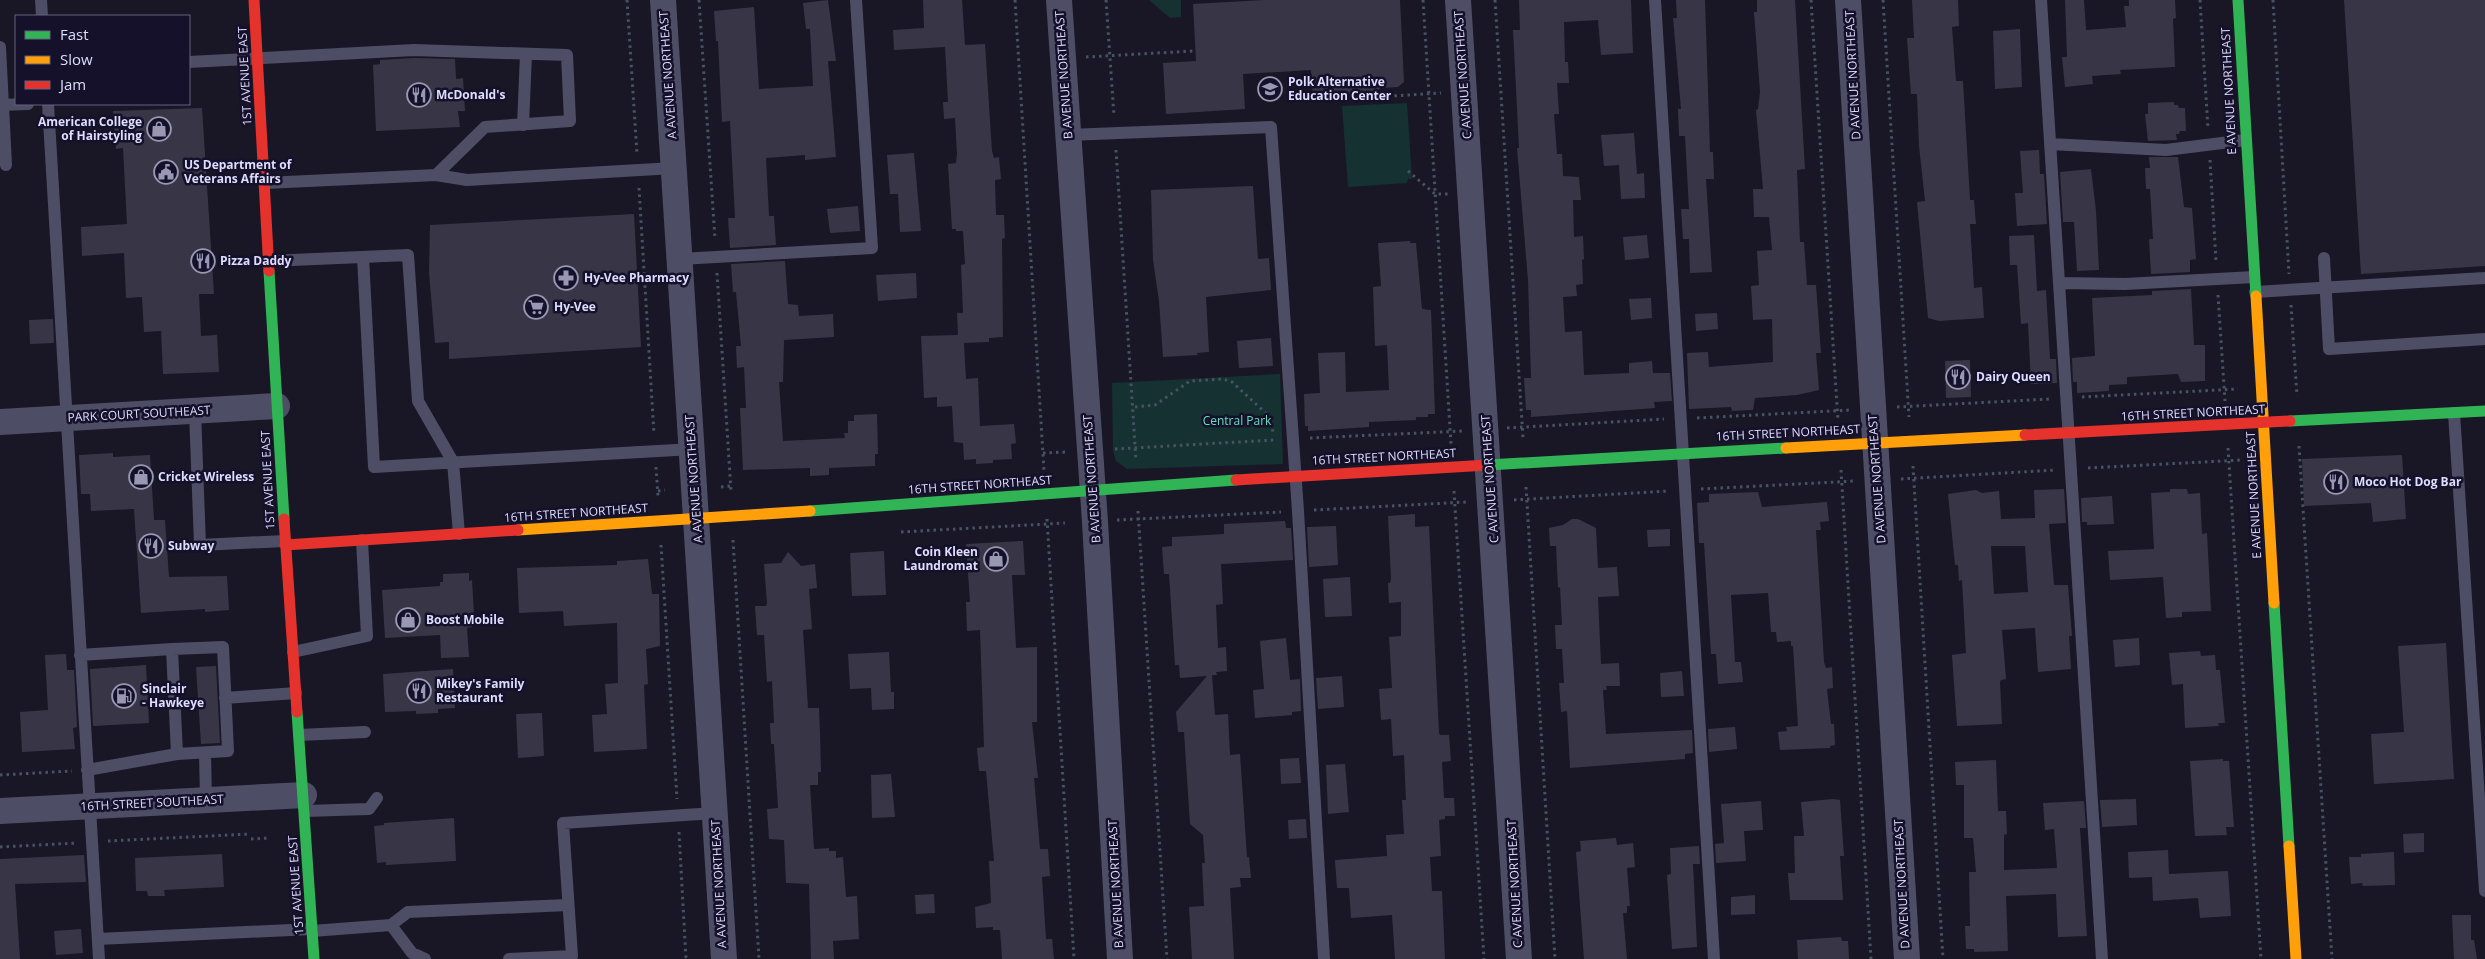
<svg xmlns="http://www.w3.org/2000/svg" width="2485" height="959" font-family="'Open Sans',sans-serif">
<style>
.green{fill:#153131}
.building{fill:#383646;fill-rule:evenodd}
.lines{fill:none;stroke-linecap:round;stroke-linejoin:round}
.path{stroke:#475362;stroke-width:3;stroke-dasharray:2.5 4;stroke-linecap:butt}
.lane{stroke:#4d4d65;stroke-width:12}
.street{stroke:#4d4d65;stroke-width:26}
.fast{stroke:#30b455;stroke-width:11}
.slow{stroke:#ff9f0a;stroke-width:11}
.jam{stroke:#e5322d;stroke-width:11}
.labels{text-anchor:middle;stroke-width:5;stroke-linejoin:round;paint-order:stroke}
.street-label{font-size:12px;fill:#dfdcfe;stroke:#15112b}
.poi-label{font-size:12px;font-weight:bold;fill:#dfdcfe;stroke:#15112b;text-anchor:start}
.park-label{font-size:12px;fill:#67dfbf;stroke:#15112b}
</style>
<rect width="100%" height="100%" fill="#191725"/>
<path class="green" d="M1149 0H1181V17L1170 18Z
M1407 103 1412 179H1408L1407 183 1348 187 1342 106Z
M1280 374 1283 464 1127 469 1116 461 1113 451 1112 383Z"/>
<path class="building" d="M828 0 836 61H828L836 157 805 160V155L766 158 769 216H774L776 245 730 248 728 218H735L730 121 722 122 718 41H716L714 11 754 7 759 89 813 86 810 29H806L803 3Z
M923 0H962L965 45 985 44 992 151 994 158 999 157 1001 179 995 180 996 215H1004L1005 238 1002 239 1003 337 989 338V342L964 343 966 379 978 378 980 426 1014 424 1016 443 1011 444 1012 459 993 460V463L976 464V459L964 460 963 443 954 442 952 406 937 407V397L924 398 921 336 958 335 957 313H963L961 265 965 264 963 231H956V229H952L948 164 956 163 957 154 955 118 944 119 943 102H948L945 47 894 50 893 30 924 28Z
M1264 0H1400L1404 82 1398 87 1380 88 1373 97 1313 99 1311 70 1243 74 1245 109 1166 114 1163 63 1196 61 1193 4Z
M1519 0H1631L1633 53 1601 55 1598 20 1564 22 1565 62H1568L1569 83H1557L1559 114H1554L1557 154H1562L1563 176 1579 177 1581 200H1573L1574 237 1583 236 1584 259 1582 260 1583 284 1576 285 1577 296 1563 297 1565 332 1582 331 1584 375 1629 373V363L1652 361 1653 373H1670L1672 401 1654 402 1655 408 1531 417V410H1526L1524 378H1531L1528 280 1517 148H1519L1513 30H1520Z
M1676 0H1705L1710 152H1713L1714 179H1706L1712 272 1690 273 1689 239H1683L1681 209H1689L1685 136H1679L1678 109H1681L1673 18H1677Z
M1757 0H1795L1805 169 1797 170 1800 242H1804L1807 285H1816L1821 353H1816L1819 390 1797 395 1755 398 1753 410 1732 411 1731 407 1689 409 1687 353 1708 352 1709 367 1773 362 1772 319 1753 320 1751 286 1759 285 1757 251 1772 250 1769 217H1754L1753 189H1763L1756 110 1758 109 1760 92 1754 12H1757Z
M1912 0H1958L1959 26 1952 27 1956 81H1963L1970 200H1974L1976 224H1970L1974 288 1982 287 1984 318 1939 321 1928 318 1917 202 1925 201 1919 146 1917 94H1911L1907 38H1914Z
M2065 0H2084L2086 30 2126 27 2124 6H2129V0H2175L2176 18 2173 19 2175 67 2120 70 2121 74 2092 76 2093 84 2065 87 2062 57H2067Z
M2344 0H2485V266L2361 274Z
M2020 29 2022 87 1995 89 1993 31Z
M414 58 455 59 456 79 463 78 465 111H458L460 127 376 131 373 65 380 64V60Z
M2174 102V105H2178L2179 108H2185L2186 131H2180L2179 134H2176L2177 140 2148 141 2145 114H2148V103Z
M202 108 214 294H199L201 336 217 335 219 372 163 374 161 331 144 332 142 297 126 298 124 253 82 256 81 227 127 224 123 148 116 149 113 111Z
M1634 133 1637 174 1644 173 1645 198 1621 199 1619 165 1604 166 1601 135Z
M2039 150 2040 174H2044L2047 224 2017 226 2015 193H2023L2020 151Z
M914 153 921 231 900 232 898 194H890L887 155Z
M2149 157H2178L2184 207 2192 208 2196 259 2190 260V272L2151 274 2149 239H2153L2150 189H2146L2145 168H2150Z
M2091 169 2096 211 2099 270 2077 271 2074 222H2063L2060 172Z
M1253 186 1258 259 1269 258 1271 290 1206 297 1209 352 1197 353 1198 355 1163 357 1159 301 1153 260 1151 190Z
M858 206 860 231 830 233 827 209Z
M634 214 641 347 449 359V342L435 343 429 272 430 225Z
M1647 235 1649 258 1625 260 1623 237Z
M2034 235 2037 291 2046 290 2050 359H2056L2057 383 2031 384 2028 323 2021 324 2017 265H2010L2009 236Z
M1410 241V243H1416L1422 309 1431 310 1435 414H1428V417H1416V420L1369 422V427L1308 431V426H1305L1304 394 1320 393 1318 353 1345 352 1346 392 1389 390 1387 345 1375 346 1373 287 1381 286 1378 243Z
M785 261 788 304 798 305 799 316 833 314 834 337 784 340 783 382H779L783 441 845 438 844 433H848V421H854V415L877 414 878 454H875V466L829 468V475L810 476V468H807L743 470 740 408H746L744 367 737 368 736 346H741L736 292H733L731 264Z
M916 273 917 298 878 301 876 275Z
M2191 289 2194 345H2205V381L2181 382 2178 374 2127 377V384L2109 385V391L2077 393V382H2073L2072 358 2095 356 2092 298 2152 295V291Z
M1651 298 1652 318 1631 320 1629 299Z
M1717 313 1718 329 1696 331 1695 314Z
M53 319 54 343 30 344 29 320Z
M1271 338 1273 366 1239 368 1237 341Z
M1970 360 1971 397 1946 398 1945 361Z
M113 453V457L150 455 154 520H165L169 577 227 576 229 610 205 612V609L141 613 134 509 91 511 90 494H81L79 455Z
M2402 455 2406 519 2373 522 2371 503 2304 506 2302 459Z
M2064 489 2066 523 2049 524 2054 585H2068L2072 636H2069L2071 669 2038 672 2035 628 2002 630 2006 679 2001 680 2000 682 2002 724 1957 726 1952 655 1966 653 1962 580 1959 581 1958 565H1955L1948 494 1976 490 1982 493 1999 491 2001 519 2035 518 2034 490ZM1991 546H2025L2028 592 1994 594Z
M2170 489H2187L2188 494 2200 493 2202 534 2207 533 2211 611 2182 612V617L2166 618 2163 577 2110 580 2108 551 2154 549 2151 493 2170 492Z
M1758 492 1762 507 1827 502 1829 521 1820 522 1821 530H1816L1824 662 1826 668 1832 667 1833 688 1827 689 1831 724H1834L1835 745 1830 746V748L1780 750 1778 732 1787 731 1786 727 1798 726 1793 646H1791V641L1777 642 1776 632H1771L1768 593 1731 595 1735 662H1741L1743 682 1718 684 1716 654H1711L1704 543H1699L1697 503 1709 502V494Z
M2112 496 2114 524 2087 525V522H2082L2081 498Z
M1415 514V527L1429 526 1439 733 1440 735H1449L1451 761 1442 762 1444 798H1454L1455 816H1445V819L1439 820 1441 856 1430 857 1432 891H1442L1445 959H1395L1392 915 1351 918 1349 888H1337L1335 860 1387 856 1386 835 1404 834 1402 800H1406L1404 755 1393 756 1391 719 1381 720 1379 689 1392 688 1389 637 1401 636V602L1389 603 1388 583H1390L1391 579 1388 516Z
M1572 519H1578L1596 528 1598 568 1617 567 1619 596 1598 597 1601 664 1619 663 1620 686H1606L1607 690H1603L1606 734 1692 730 1693 753 1685 754V759L1570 768 1567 711 1561 712 1559 683H1564L1562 649H1556L1555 625H1562L1560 587 1558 588 1556 546H1550L1549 528 1563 525Z
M1285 521 1286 528H1291L1293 560 1221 564 1223 604 1216 605 1218 648 1226 647 1227 671 1216 672 1217 675H1212L1215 715 1228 714 1230 755 1240 754 1247 857H1249L1251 878H1240L1241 887 1230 888 1234 959H1192L1189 907 1204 906 1202 863H1205L1203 835 1190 824 1184 732H1178L1176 712 1207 676 1180 678 1179 665H1175L1169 574H1164L1162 547 1172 546V537L1224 534V524Z
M1336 526 1338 565 1309 567 1307 527Z
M1670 529V546L1648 547 1647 530Z
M1023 541 1025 575H1012L1016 648 1037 647V722H1032L1038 778H1034L1040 849H1048L1050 876 1042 877 1046 939H1052L1054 959H1002L1000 930H993V927L976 928 975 907 991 903 989 861H994L986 771H979L977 748 984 747 980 630 967 631 966 602H970L966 544Z
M884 551 886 595 852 596 850 553Z
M788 552 801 566 815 564 817 588 809 589 812 629 803 630 808 708H819L820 733 821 772H818V785H810L814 849 829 848V851H836V858L843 857 846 897 857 896 859 939 833 941 834 959H811L809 884 786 883 784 840 769 839 767 809 778 808 774 744H771L770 723H774L772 681 767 682 764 635H757L755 606H766L767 603 764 564 781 563Z
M648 559 652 594H659L660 646 646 649 648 684 644 685 647 749 594 752 592 715 607 714 605 684 618 683 617 623 564 626 563 611 519 613 517 568 617 565V561Z
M469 573V581L472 580 474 614H471L472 627 467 628 469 657 441 658 440 635 385 638 382 590 440 586V582H443V574Z
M1350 577 1352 616 1325 617 1323 579Z
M1286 638 1290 680 1300 679 1301 711 1292 712V715L1255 718 1253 690 1264 689 1260 641Z
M2139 638 2140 665 2115 667 2113 640Z
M2446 643 2454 779 2374 784 2371 734 2404 732 2398 646Z
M2200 651 2201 656 2215 655 2216 670H2220L2225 723H2218L2219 726 2185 728 2183 684 2172 685 2169 653Z
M889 652 891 692H894V709L872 710 871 688 850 689 848 654Z
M66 654 67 670H74L77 727 73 728 75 749 22 752 20 712 48 710 45 655Z
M146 665 149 723 93 726 90 669Z
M216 666 220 743 201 744 196 667Z
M453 669 455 708 438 709V713L416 714V711L385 712 383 674Z
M1682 671 1684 696 1661 697 1660 673Z
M1342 676 1344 707 1318 709 1316 678Z
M542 713 544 756 518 758 516 714Z
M1735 727 1737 749 1709 752 1708 729Z
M1299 758 1301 783 1281 784 1280 759Z
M2223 759V761H2229L2234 827H2226L2227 835 2195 836 2190 761Z
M1996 760 1998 811H2006L2007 834 2004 835V870L2057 868 2054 829 2045 830 2043 803 2084 801 2086 828H2080L2087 936 2058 937 2056 894 2006 896 2008 951 1974 952V949H1966L1965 926H1970L1969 872H1976L1973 838H1964V785H1956L1955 762Z
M1345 764 1349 812 1328 814 1326 765Z
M891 774 895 817 872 818 871 775Z
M1833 799 1840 800 1844 856H1840L1843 900H1790L1788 873H1795L1794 836H1804L1801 802Z
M2136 799 2137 825 2102 827 2100 800Z
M1761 801 1763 830 1744 831 1746 861 1716 863 1715 844 1724 843 1721 804Z
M454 818 456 861 386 865V862L377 863 374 826 384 825V823Z
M1306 819 1307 838 1289 839 1288 820Z
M2424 833V852L2404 853 2403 834Z
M1616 838 1617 845 1633 843 1635 867 1627 868 1630 906H1627V913H1623L1627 959H1584L1576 852 1581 851 1580 841Z
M1699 846 1700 864H1693L1697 947 1672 949 1667 875 1671 874 1670 848Z
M2168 850 2169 874 2228 871 2231 916 2200 918 2198 898 2153 901 2152 877 2129 878 2128 852Z
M2394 852 2395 885 2363 886 2362 883 2351 884 2349 857H2361V854Z
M222 854 224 887 164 890 165 896H148L147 891H136L135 858Z
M84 855 86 882 15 884 20 959H0V859Z
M934 894 935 913 916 914 915 895Z
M1755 895V914L1731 915V897Z
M2452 915H2471V940H2474L2477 959H2454Z
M81 929 83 953 56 955 54 931Z
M1841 937 1842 941H1848L1849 959H1798L1797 940Z"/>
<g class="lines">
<path class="path" d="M627 0 637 154
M699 0 715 239
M1015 0 1044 471
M1106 0 1114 116
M1423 0 1451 444
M1495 0 1523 438
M1811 0 1838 421
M1883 0 1909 417
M2200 0 2208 129
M2273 0 2289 274
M1086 57 1193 51
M1375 97 1441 93
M1116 150 1136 461
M2210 160 2216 261
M1408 171 1435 194H1448
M639 188 654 434
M717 273 731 491
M2218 295 2225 401
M2291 305 2297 396
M2082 397 2238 389
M1135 407 1155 405 1190 381 1223 379 1232 382 1269 416 1273 432
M1897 407 2050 399
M1697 418 1851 410
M1507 428 1664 419
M1310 438 1463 431
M2299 446 2332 959
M2228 448 2261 959
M1115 449 1274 440
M1043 453 1067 452
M1913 466 1943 959
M656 467 658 496
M2088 468 2242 460
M1841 470 1871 959
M1901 479 2055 470
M721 487 730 486
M1526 487 1555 959
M1701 489 1855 481
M658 491 665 490
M1454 491 1484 959
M1514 500 1668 491
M1314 510 1466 502
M1138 511 1167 959
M1047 519 1074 959
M1117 520 1281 512
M901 532 1065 523
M733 540 759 959
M661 545 677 799
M0 775 72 771
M679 832 686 959
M251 839 269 838
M108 841 250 834
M0 847 77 843"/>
<path class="lane" d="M41 0 42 16
M1655 0 1714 959
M2041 0 2102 959
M0 47 6 165
M189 62 414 50 567 55 570 121 485 127 436 175
M48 104 99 959
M0 105 28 104
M523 125 526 54
M1068 135 1271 127 1298 511 1324 959
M2050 144 2166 150 2246 140
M265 183 436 175 467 180 674 168
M363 257 374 467 693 449
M2324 258 2329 349 2485 339
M680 259 872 248 856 0
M269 261 408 255 418 401 453 462 459 534
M2059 283 2125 284 2254 277
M2255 292 2485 278
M195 411 200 545 285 541
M2454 413 2485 891
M172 649 223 647 228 751 177 754
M293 652 367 636 362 540
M80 655 172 649 177 754 87 770
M225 698 296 693
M299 735 365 732
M205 753 206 800
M305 811 369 809 377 798
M391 925 412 953 425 959
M312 931 391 925 408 912 568 905
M98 939 312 929
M509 959 572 956 563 823 715 813"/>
<path class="street" d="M663 0 724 959
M1059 0 1095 522 1120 959
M1458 0 1519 959
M1848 0 1907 959
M0 422 277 406
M0 811 304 795"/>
<path class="fast" d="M2238 0 2256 296
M269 271 284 519
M2290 421 2485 411
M1488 465 1786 448
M810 511 1236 480
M2274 603 2289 846
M297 712 314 959"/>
<path class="slow" d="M2256 296 2274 603
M1786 448 2025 435
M518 530 810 511
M2289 846 2296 959"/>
<path class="jam" d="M254 0 269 271
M2025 435 2290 421
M1236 480 1488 465
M284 519 297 712
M285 545 518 530"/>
</g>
<defs>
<g id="school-ring" transform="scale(1.25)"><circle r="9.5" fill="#15112b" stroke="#9a97b2" stroke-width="1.5"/><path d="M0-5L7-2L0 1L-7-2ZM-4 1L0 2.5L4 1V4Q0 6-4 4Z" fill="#9a97b2"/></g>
<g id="restaurant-ring" transform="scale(1.25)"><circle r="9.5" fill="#15112b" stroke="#9a97b2" stroke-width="1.5"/><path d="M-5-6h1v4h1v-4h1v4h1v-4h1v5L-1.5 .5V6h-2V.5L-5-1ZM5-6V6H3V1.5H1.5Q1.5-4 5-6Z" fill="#9a97b2"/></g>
<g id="shop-ring" transform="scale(1.25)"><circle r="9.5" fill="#15112b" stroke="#9a97b2" stroke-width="1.5"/><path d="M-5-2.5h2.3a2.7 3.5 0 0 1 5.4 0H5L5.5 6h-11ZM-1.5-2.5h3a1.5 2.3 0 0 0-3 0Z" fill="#9a97b2"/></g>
<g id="civic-ring" transform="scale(1.25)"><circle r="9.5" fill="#15112b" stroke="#9a97b2" stroke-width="1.5"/><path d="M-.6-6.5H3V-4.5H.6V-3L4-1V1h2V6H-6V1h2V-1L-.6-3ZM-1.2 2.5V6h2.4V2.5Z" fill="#9a97b2"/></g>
<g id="pharmacy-ring" transform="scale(1.25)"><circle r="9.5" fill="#15112b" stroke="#9a97b2" stroke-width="1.5"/><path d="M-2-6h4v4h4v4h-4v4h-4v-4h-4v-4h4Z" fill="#9a97b2"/></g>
<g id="supermarket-ring" transform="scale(1.25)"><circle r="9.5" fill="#15112b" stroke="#9a97b2" stroke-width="1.5"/><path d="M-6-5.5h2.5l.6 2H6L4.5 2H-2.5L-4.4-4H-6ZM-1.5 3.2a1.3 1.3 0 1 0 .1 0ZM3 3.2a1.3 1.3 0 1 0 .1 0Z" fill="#9a97b2"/></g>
<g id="fuel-ring" transform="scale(1.25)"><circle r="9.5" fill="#15112b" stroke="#9a97b2" stroke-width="1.5"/><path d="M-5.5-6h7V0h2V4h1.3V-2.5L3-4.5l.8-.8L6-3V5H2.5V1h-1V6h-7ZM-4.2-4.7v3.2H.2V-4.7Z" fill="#9a97b2"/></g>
</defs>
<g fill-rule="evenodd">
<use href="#school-ring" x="1270" y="89"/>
<use href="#restaurant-ring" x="419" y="95"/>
<use href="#shop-ring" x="159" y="129"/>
<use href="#civic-ring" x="166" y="172"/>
<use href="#restaurant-ring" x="203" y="261"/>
<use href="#pharmacy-ring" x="566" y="278"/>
<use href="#supermarket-ring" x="536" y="307"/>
<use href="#restaurant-ring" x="1958" y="377"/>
<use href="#shop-ring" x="141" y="477"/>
<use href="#restaurant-ring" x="2336" y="482"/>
<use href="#restaurant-ring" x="151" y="546"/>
<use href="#shop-ring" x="996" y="559"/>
<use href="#shop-ring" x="408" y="620"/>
<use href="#restaurant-ring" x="419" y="691"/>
<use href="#fuel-ring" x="124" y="696"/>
</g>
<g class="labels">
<g class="street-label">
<text transform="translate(668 75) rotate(-94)" y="4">A AVENUE NORTHEAST</text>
<text transform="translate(1064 75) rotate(-94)" y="4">B AVENUE NORTHEAST</text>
<text transform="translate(1463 75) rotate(-94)" y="4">C AVENUE NORTHEAST</text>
<text transform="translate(1853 75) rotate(-93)" y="4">D AVENUE NORTHEAST</text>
<text transform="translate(245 76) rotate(-93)" y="4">1ST AVENUE EAST</text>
<text transform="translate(2229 91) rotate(-93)" y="4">E AVENUE NORTHEAST</text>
<text transform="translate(2193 413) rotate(-3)" y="4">16TH STREET NORTHEAST</text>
<text transform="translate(139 414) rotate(-3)" y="4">PARK COURT SOUTHEAST</text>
<text transform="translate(1788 433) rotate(-3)" y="4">16TH STREET NORTHEAST</text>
<text transform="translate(1384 457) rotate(-3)" y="4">16TH STREET NORTHEAST</text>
<text transform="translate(694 479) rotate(-94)" y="4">A AVENUE NORTHEAST</text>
<text transform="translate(1092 479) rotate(-94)" y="4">B AVENUE NORTHEAST</text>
<text transform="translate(1490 479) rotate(-94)" y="4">C AVENUE NORTHEAST</text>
<text transform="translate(1877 479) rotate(-94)" y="4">D AVENUE NORTHEAST</text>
<text transform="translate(268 480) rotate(-93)" y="4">1ST AVENUE EAST</text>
<text transform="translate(980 485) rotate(-4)" y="4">16TH STREET NORTHEAST</text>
<text transform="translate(2254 495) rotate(-93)" y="4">E AVENUE NORTHEAST</text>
<text transform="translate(576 513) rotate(-4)" y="4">16TH STREET NORTHEAST</text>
<text transform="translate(152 803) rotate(-3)" y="4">16TH STREET SOUTHEAST</text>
<text transform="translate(719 884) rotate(-93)" y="4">A AVENUE NORTHEAST</text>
<text transform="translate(1116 884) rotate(-93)" y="4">B AVENUE NORTHEAST</text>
<text transform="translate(1515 884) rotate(-93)" y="4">C AVENUE NORTHEAST</text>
<text transform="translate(1902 884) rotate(-93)" y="4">D AVENUE NORTHEAST</text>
<text transform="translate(296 885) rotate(-94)" y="4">1ST AVENUE EAST</text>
</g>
<g class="poi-label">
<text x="1288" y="86">Polk Alternative<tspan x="1288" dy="14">Education Center</tspan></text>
<text x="436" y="99">McDonald's</text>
<text x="142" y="126" text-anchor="end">American College<tspan x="142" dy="14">of Hairstyling</tspan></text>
<text x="184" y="169">US Department of<tspan x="184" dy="14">Veterans Affairs</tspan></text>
<text x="220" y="265">Pizza Daddy</text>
<text x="584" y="282">Hy-Vee Pharmacy</text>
<text x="554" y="311">Hy-Vee</text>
<text x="1976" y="381">Dairy Queen</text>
<text x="158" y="481">Cricket Wireless</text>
<text x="2354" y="486">Moco Hot Dog Bar</text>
<text x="168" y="550">Subway</text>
<text x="978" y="556" text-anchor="end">Coin Kleen<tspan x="978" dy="14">Laundromat</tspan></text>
<text x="426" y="624">Boost Mobile</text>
<text x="436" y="688">Mikey's Family<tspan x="436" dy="14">Restaurant</tspan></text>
<text x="142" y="693">Sinclair<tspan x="142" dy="14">- Hawkeye</tspan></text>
</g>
<g class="park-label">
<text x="1237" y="425">Central Park</text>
</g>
</g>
<rect x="15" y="15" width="175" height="90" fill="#15112b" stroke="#66627f"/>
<rect x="25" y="31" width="25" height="8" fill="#30b455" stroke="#66627f"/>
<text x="60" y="40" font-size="15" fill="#dfdcfe">Fast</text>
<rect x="25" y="56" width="25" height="8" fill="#ff9f0a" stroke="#66627f"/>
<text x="60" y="65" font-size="15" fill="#dfdcfe">Slow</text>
<rect x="25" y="81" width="25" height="8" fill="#e5322d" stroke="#66627f"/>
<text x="60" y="90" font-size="15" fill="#dfdcfe">Jam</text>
</svg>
